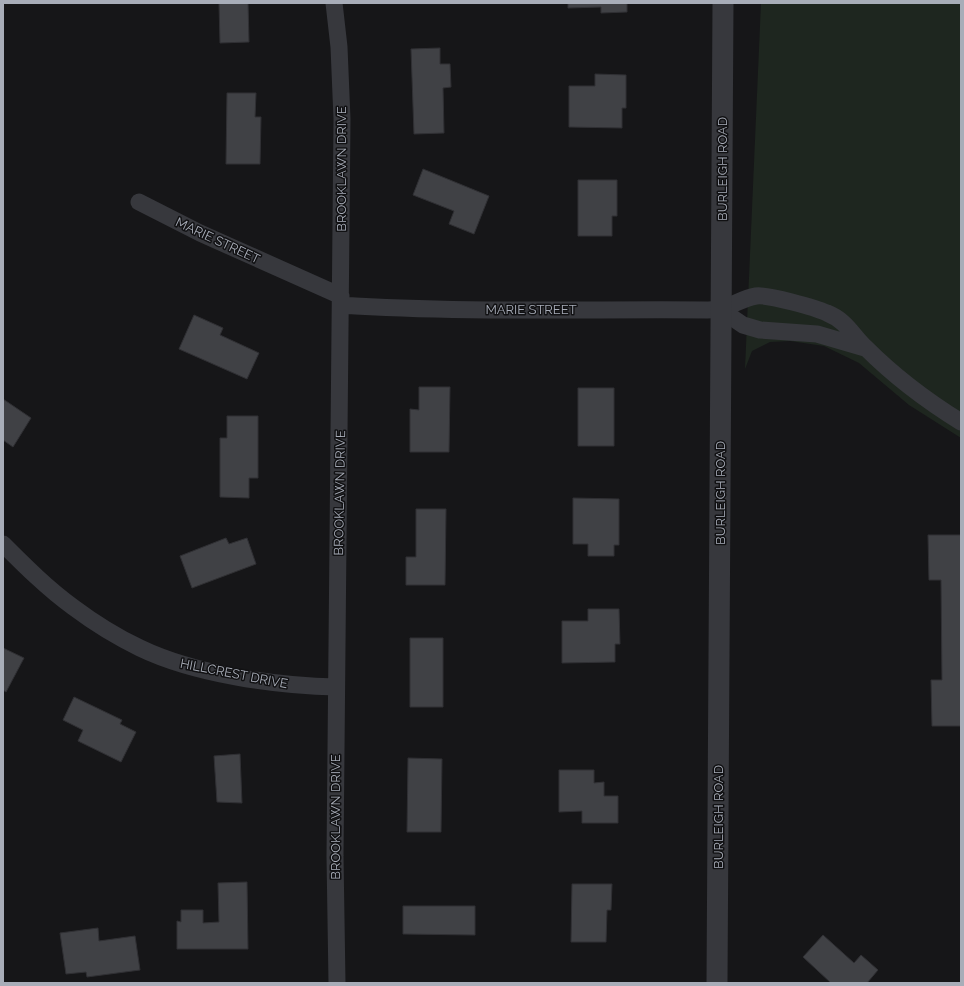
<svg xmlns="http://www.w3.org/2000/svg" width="964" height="986" font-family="Raleway,sans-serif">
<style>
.green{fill:#1e261f}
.building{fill:#404145;stroke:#303034}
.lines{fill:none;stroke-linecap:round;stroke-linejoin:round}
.minor{stroke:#37383d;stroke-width:17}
.tertiary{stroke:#37383d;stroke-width:21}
.labels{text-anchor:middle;stroke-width:3;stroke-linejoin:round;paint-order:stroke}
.street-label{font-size:13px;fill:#a8adb8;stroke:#111113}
</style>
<rect width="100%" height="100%" fill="#161618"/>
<path class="green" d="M761 3H961V438L909 405 859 363 824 346 790 341 770 342 752 351 745 369Z"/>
<path class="building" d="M219 3H248L249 42 220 43Z
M568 3H627V12L601 13V7L568 8Z
M440 48V64H450L451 87 443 88 444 133 414 134 411 49Z
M595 74 626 75V108H622V128L569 127V86H595Z
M227 93H256L255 117H261L260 164H226Z
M423 169 489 196 474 234 449 224 454 211 413 195Z
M578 180H617V216H612V236H578Z
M194 315 223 328 220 335 259 353 247 379 179 349Z
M419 387H450L449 452H410V409L419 410Z
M578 388H614V446H578Z
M3 399 31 418 13 447 3 440Z
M227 416H258V478H249V498L220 497V438H227Z
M573 498 619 499V545H614V556H588V544H573Z
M416 509H446L445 585H406V557H416Z
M928 535H961V726H932L931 680H942L941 580H929Z
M226 538 229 544 247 538 256 564 192 588 180 556Z
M588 609H619L620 644H615V662L562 663V621H588Z
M410 638H443V707H410Z
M3 648 24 658 6 692 3 690Z
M74 697 122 720 120 724 136 732 121 762 78 741 83 730 63 720Z
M240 754 242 803 217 802 214 756Z
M408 758 442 759 441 832H407Z
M559 770H594V783L604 782V796H618V823H582V811L559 812Z
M247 882 248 949H177V921L181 922V910H203V923L219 922 218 883Z
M572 884H612L611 910H607L606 942H571Z
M403 906H475V935L403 934Z
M98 928 99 941 135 936 140 970 87 977 86 972 66 974 60 933Z
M823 935 854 963 861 955 878 970 867 983H831L803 957Z"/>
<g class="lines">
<path class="minor" d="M334 3 339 47 342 119 335 856 337 983
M139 202 200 233 341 296
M341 305C463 313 586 309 708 310 730 310 738 299 756 296 767 294 816 308 827 313 847 321 852 335 866 348 894 376 927 401 961 422
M721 310 743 325 760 330 817 334 865 348
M3 544C25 566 47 588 73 607 93 622 117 637 140 648 194 674 276 686 336 687"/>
<path class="tertiary" d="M717 983 723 3"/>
</g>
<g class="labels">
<g class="street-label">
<text transform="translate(341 169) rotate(-90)" y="5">BROOKLAWN DRIVE</text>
<text transform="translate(722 169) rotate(-90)" y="5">BURLEIGH ROAD</text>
<text transform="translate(218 240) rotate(25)" y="5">MARIE STREET</text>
<text x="531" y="314">MARIE STREET</text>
<text transform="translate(339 493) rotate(-89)" y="5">BROOKLAWN DRIVE</text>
<text transform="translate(720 493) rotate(-90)" y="5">BURLEIGH ROAD</text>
<text transform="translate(234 673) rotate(11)" y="5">HILLCREST DRIVE</text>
<text transform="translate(335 817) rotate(-90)" y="5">BROOKLAWN DRIVE</text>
<text transform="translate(718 817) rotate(-90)" y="5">BURLEIGH ROAD</text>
</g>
</g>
<rect width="964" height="986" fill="none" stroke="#a8adb8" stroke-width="8"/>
</svg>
